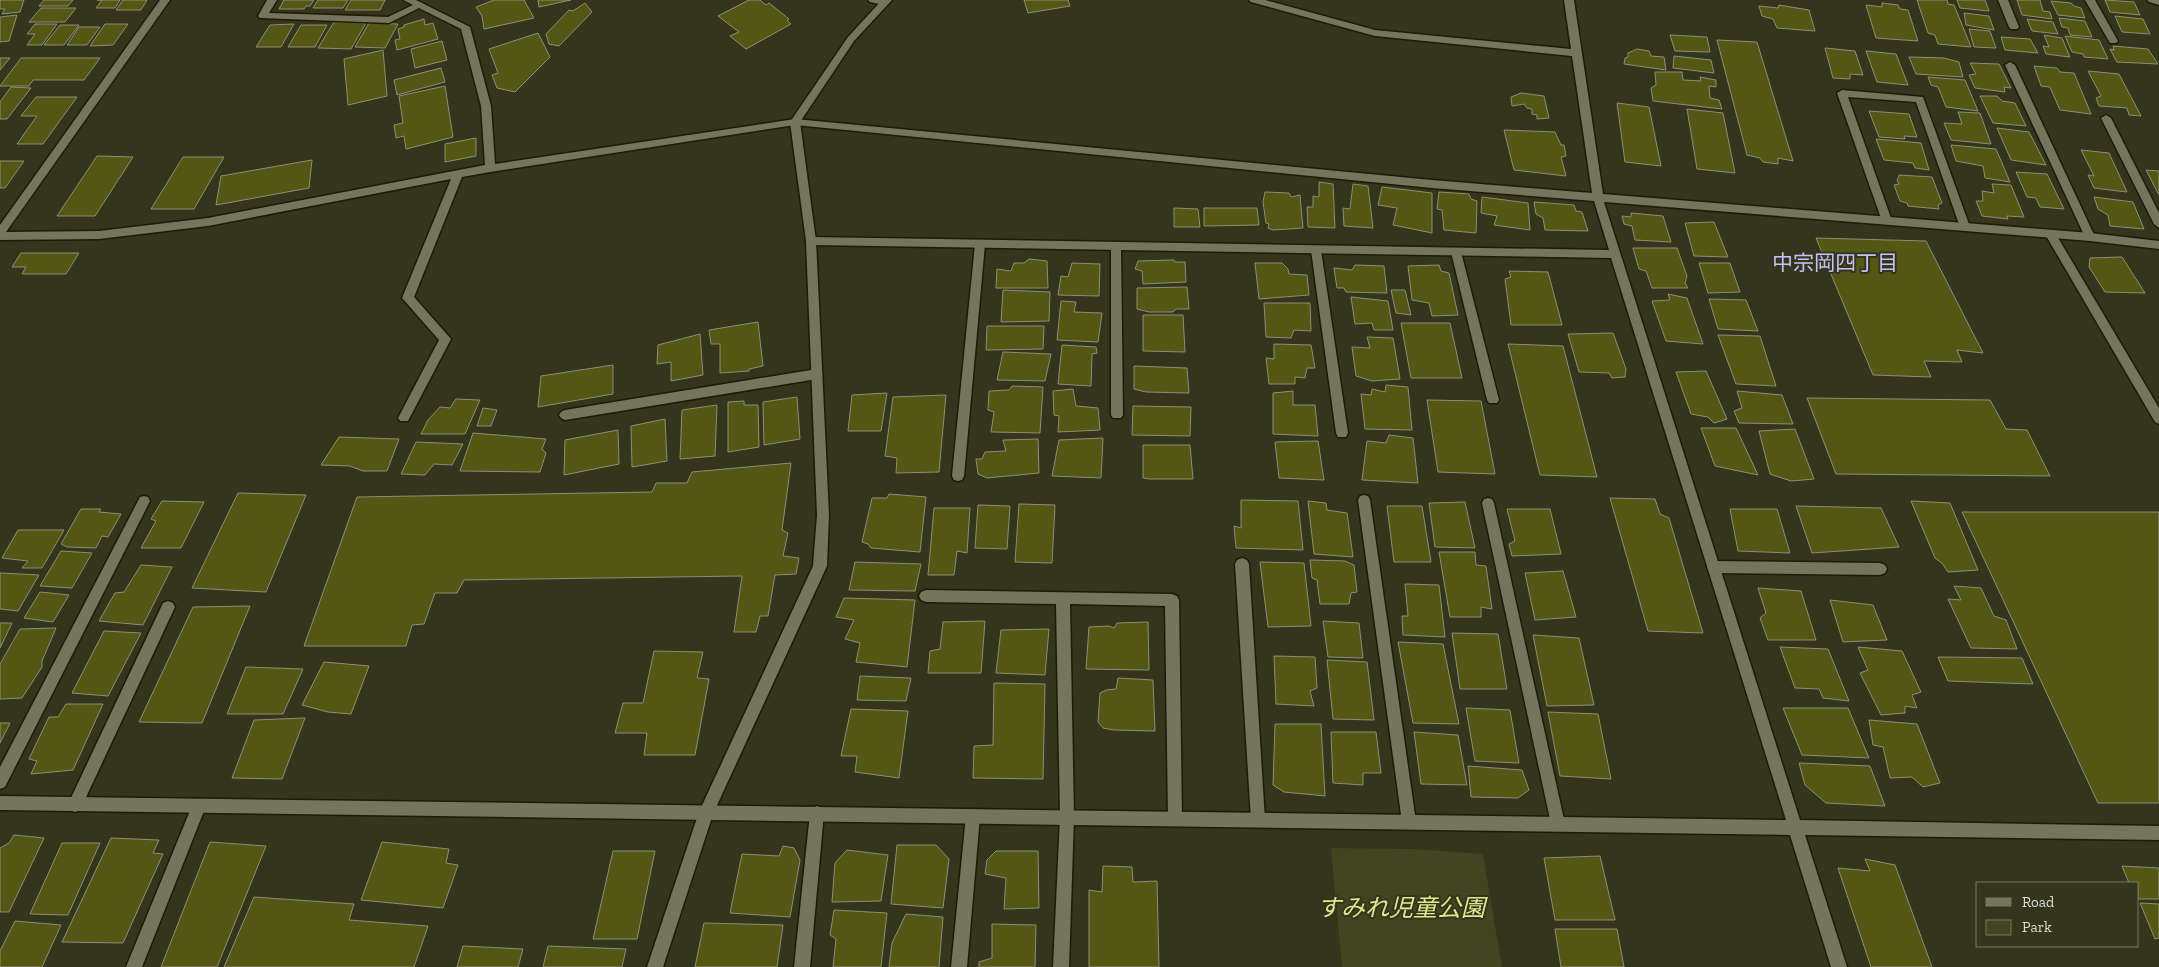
<svg xmlns="http://www.w3.org/2000/svg" width="2159" height="967" font-family="'Zilla Slab','Noto Sans JP',serif">
<style>
.green{fill:#42451f}
.building{fill:#545714;stroke:#8c8f74}
.lines{fill:none;stroke-linecap:round;stroke-linejoin:round}
.service-casing{stroke:#1b1c06;stroke-width:3}
.minor-casing{stroke:#1b1c06;stroke-width:3}
.tertiary-casing{stroke:#1b1c06;stroke-width:3}
.service{fill:#73755c;fill-rule:evenodd}
.minor{fill:#73755c;fill-rule:evenodd}
.tertiary{fill:#73755c;fill-rule:evenodd}
.labels{text-anchor:middle;stroke-width:4;stroke-linejoin:round;paint-order:stroke}
.neighbourhood-label{font-size:21px;fill:#c9bff9;stroke:#33351d}
.near-park-label{font-size:24px;font-style:italic;fill:#e1e88b;stroke:#33351d}
</style>
<rect width="100%" height="100%" fill="#33351d"/>
<path class="green" d="M1331 848 1413 849 1483 854 1502 967H1342Z"/>
<path class="building" d="M0 0H24L20 12 2 14 5 9H0Z
M44 0H73L68 6H39Z
M97 0H120L115 8H96L102 0Z
M123 0H147L141 10H116Z
M284 0H314L310 6H306L304 9H279Z
M318 0H348L343 8H313Z
M351 0H385L380 10H345Z
M494 0H524L534 18 484 29 482 16 476 7Z
M538 0H571L539 7Z
M749 0H760L766 5 769 3 789 19 787 20 791 24 746 49 730 36 739 32 718 16Z
M1024 0H1068L1070 6 1028 13Z
M1917 0H1947L1948 4 1954 5 1971 47 1938 44 1935 35 1928 33Z
M1957 0H1985L1989 11 1960 8Z
M2017 0H2040L2043 11 2050 12 2052 19 2022 15Z
M2105 0 2134 2 2140 15 2110 12Z
M2051 1 2071 3 2074 6 2081 8 2085 18 2058 15Z
M585 3 592 12 559 46 549 44 546 34 569 10 573 11Z
M1882 3 1898 5 1900 9 1908 10 1918 41 1876 38 1866 5 1882 7Z
M1779 5 1809 10 1815 31 1777 28 1773 19 1762 16 1759 6 1778 8Z
M41 8H76L65 22H29Z
M1964 13 1989 16 1994 30 1966 25Z
M17 15 9 41 0 42V17Z
M2115 16 2143 19 2150 34 2122 32Z
M2059 18 2085 21 2092 37 2070 35 2068 28 2062 27Z
M424 19 425 25 433 23 438 39 397 50 395 40 400 39 398 29 404 27V25Z
M2027 19 2053 22 2058 34 2032 31Z
M334 22 366 23 351 49 318 48Z
M369 23 398 24 385 48 355 47Z
M35 24H57L42 45H27L35 34H27Z
M105 24H128L113 45 90 46Z
M294 24 281 47H256L270 25Z
M60 25H79L64 45H44Z
M301 25H327L315 47H288Z
M79 27H100L87 45H67Z
M1969 29 1990 31 1996 48 1974 47Z
M538 33 550 57 515 92 497 88 492 75 498 73 489 49Z
M1670 35 1707 37 1710 52 1675 51Z
M2044 35 2062 38 2070 57 2046 54 2043 46 2049 47Z
M2065 36 2099 40 2108 59 2084 57 2083 54 2072 52Z
M2001 37 2030 39 2038 53 2005 50Z
M1717 40 1757 42 1793 161 1778 158V164L1763 162 1760 158 1747 155Z
M442 41 447 60 415 68 411 49Z
M2113 46 2148 49 2158 64 2117 62 2110 49 2114 50Z
M1825 48 1855 51 1863 75 1850 74V79L1833 78Z
M1637 49 1649 51 1651 56 1664 57 1666 70 1624 64 1625 58 1628 57V53Z
M383 50 387 96 348 105 344 59Z
M1866 51 1896 54 1908 85 1877 82Z
M1674 56 1711 60 1714 73 1673 68Z
M1909 57 1944 58 1959 62 1963 77 1916 74Z
M0 58H10L0 70Z
M21 58H100L84 80H33L29 86H0Z
M1970 63 1999 64 2011 88 2004 87 2005 92 1975 88 1969 75 1976 74Z
M2034 66 2057 68 2060 72 2074 73 2091 114 2060 110 2050 87 2041 86Z
M441 68 445 82 397 95 394 80Z
M2088 71 2119 74 2141 116 2129 115 2127 108 2099 106 2096 98 2101 96Z
M1655 72H1682L1683 80 1701 81 1700 77 1716 80V87L1709 86 1710 98 1719 100 1722 109 1653 101 1651 88 1656 85Z
M1928 77 1965 80 1978 111 1946 107 1938 87 1931 85Z
M445 86 453 137 406 149 404 136 396 138 394 125 403 123 399 96Z
M11 87 31 88 7 119H0V102Z
M1521 93 1544 96 1549 118 1537 119V115L1532 114V109L1527 108 1524 104 1512 106 1511 97Z
M1980 96H1997L2002 101 2015 103 2026 126 1993 123Z
M36 97H77L43 144H17L37 116H21Z
M1617 103 1649 107 1661 166 1625 162Z
M1687 109 1723 113 1735 173 1697 169Z
M1869 111 1909 114 1917 137 1904 136 1905 139 1879 137Z
M1958 112 1980 113 1991 144 1951 140 1944 123 1962 124Z
M1997 128 2029 132 2046 165 2011 160Z
M1504 130 1555 132 1561 145H1564L1566 156 1561 157 1566 176 1514 170Z
M476 138V156L445 162V144Z
M1876 139 1921 143 1929 170 1915 168 1913 163 1884 160Z
M1951 145 1996 149 2010 182 1985 178 1983 166 1956 161Z
M2081 150 2109 153 2127 192 2094 188 2088 175 2094 176Z
M97 156 133 157 95 216H57Z
M183 157H224L194 209H151Z
M312 160 309 188 216 205 221 176Z
M0 161H24L5 188H0Z
M2146 170 2159 171V195Z
M2016 172 2047 174 2064 209 2040 207 2036 198 2027 197Z
M1899 175 1932 177 1942 203 1938 205 1939 209 1908 206 1907 203 1900 201 1894 185 1899 184 1897 180 1898 179Z
M1319 182 1333 184 1335 228 1308 227 1307 207H1313V196L1319 197Z
M1353 184 1368 186 1373 228 1344 226 1343 208 1350 209Z
M1992 184 2011 185 2024 217 2007 216 2008 219 1982 216 1976 201H1983L1982 191 1994 193Z
M1382 187 1432 193V233L1393 225 1397 208 1378 205Z
M1265 192 1289 193 1291 197 1300 195 1303 228 1273 230 1268 228 1269 224 1266 223 1263 202Z
M1439 192 1469 194 1471 199 1477 201 1476 233 1444 230 1442 210 1437 209Z
M1482 197 1528 203 1530 230 1494 225 1497 216 1481 213Z
M2094 197 2133 202 2144 229 2110 226 2108 215 2098 209Z
M1534 202 1574 205 1576 211 1582 212 1588 231 1545 230 1543 218 1536 214Z
M1174 208 1198 209 1200 227H1174Z
M1204 208H1257L1259 225 1204 226Z
M1631 213 1663 216 1671 242 1635 240 1632 226 1624 224 1622 216 1631 217Z
M1714 222 1728 257 1694 256 1685 223Z
M1816 238 1926 241 1983 353 1957 350 1962 362 1924 361 1931 377 1873 375Z
M1633 248H1677L1687 276 1685 283 1688 288H1652L1646 271 1639 269Z
M21 253H79L66 274H22L26 267H12Z
M2122 257 2145 293 2105 292 2089 267 2090 258Z
M1029 259 1047 261 1048 288H996L997 269 1011 271 1014 263H1024Z
M1174 260 1175 262H1185L1186 282 1143 284 1142 271 1135 269 1138 261Z
M1072 263 1100 264 1099 296 1058 295 1061 276 1068 277Z
M1255 263H1282L1288 269 1289 274 1307 275 1309 295 1259 299Z
M1699 263H1730L1740 292 1708 293Z
M1355 265 1384 266 1387 293 1346 292 1344 288H1337L1334 268 1352 270Z
M1439 265 1441 271 1449 273 1458 315 1432 316 1429 303 1412 300 1408 266Z
M1509 271 1548 272 1562 325H1511L1505 279 1511 277Z
M1187 287 1189 309H1176L1173 312H1149L1137 309V288Z
M1003 290 1050 292 1049 321 1001 322Z
M1391 290H1405L1411 315 1396 313Z
M1668 294 1687 298 1703 344 1666 341 1652 301 1670 300Z
M1351 297 1388 301 1393 330H1374L1372 323 1355 324Z
M1709 299 1746 300 1758 331 1718 329Z
M1061 301 1076 302 1074 312 1102 313 1098 342 1057 340Z
M1264 303H1310L1311 331 1294 330 1291 338 1266 337Z
M1143 315H1183L1185 352 1143 351Z
M758 322 763 366 749 369V371L720 373V344H711L709 330Z
M1401 323H1450L1462 378H1411Z
M987 326H1044L1043 349 986 350Z
M1613 333 1626 369 1625 377 1612 378 1609 373 1579 372 1568 334Z
M700 334 703 375 671 381V362L657 364 658 345Z
M1718 335 1760 336 1776 386 1736 384Z
M1367 337 1393 338 1400 379 1372 381 1356 376 1352 347 1370 348Z
M1274 344 1311 345 1315 368H1307L1305 378 1295 377V384H1269L1266 358 1274 359Z
M1508 344 1563 346 1597 477 1540 475Z
M1062 345 1096 347 1097 353 1092 354 1091 386 1058 384Z
M1003 352 1051 354 1045 381 997 380Z
M613 365V394L538 407 541 376Z
M1134 366 1187 368 1189 393 1146 392 1134 389Z
M1706 371 1727 419 1714 423 1708 417 1691 414 1676 372Z
M1386 385 1408 387 1412 430 1365 429 1361 394 1371 395 1372 389 1385 392Z
M1012 386 1043 387 1040 433 991 432 994 412 988 410 989 391 1009 390Z
M1073 389 1076 406 1098 408 1100 430 1058 432 1059 416 1054 415 1053 391Z
M1293 391V405H1315L1318 436 1273 434V393Z
M1737 391 1782 395 1793 424 1739 423 1734 411 1742 408Z
M887 393 881 431H848L852 395Z
M946 395 939 472 896 473 897 458 885 456 893 397Z
M797 397 800 439 764 445 763 402Z
M1807 398 1990 400 2006 429 2027 430 2050 476 1836 474Z
M456 399 480 400 465 434H421L428 420 440 407 450 408Z
M1427 400 1481 401 1495 474 1438 472Z
M744 401V405H758L759 447 728 452V402Z
M717 405 715 456 680 459 682 410Z
M1133 406 1191 407 1190 436 1132 435Z
M483 408 497 410 491 426H477Z
M665 419 667 461 632 467 631 426Z
M1701 428H1736L1758 475 1715 466Z
M1795 429 1814 479 1791 481 1770 474 1759 431Z
M618 430 619 464 564 475 565 440Z
M473 433 546 439 542 449 546 453 540 472 460 471Z
M1389 435 1413 438 1418 483 1362 480 1367 441 1386 443Z
M339 437 399 439 387 471H363L350 466 321 465Z
M1103 438 1101 478 1052 476 1059 440Z
M1038 439 1039 473 987 478 978 474 976 459H982L985 452 1006 451 1003 440Z
M1318 441 1324 480 1279 478 1275 442Z
M416 442 463 444 452 465 434 464 425 475 401 474Z
M1143 445H1190L1193 479H1150L1143 478Z
M791 463 782 530 788 533 783 556 799 558 796 574 775 575 768 616H760L756 632H734L742 576 464 580 457 593H435L424 624 412 625 406 646H304L357 497 652 492 656 483H687L692 472Z
M238 493 306 495 266 592 192 588Z
M889 494 926 497 920 552 871 548 868 544 862 542 872 498H887Z
M1610 498 1655 499 1660 514 1669 518 1703 633 1648 631Z
M1241 500 1298 501 1303 550 1236 548 1234 526 1241 528Z
M162 501 204 502 181 548H141L156 521 151 519Z
M1308 501 1326 503 1327 510 1347 513 1353 557 1314 554Z
M1911 501 1950 503 1978 570 1948 572 1942 563 1935 558Z
M1465 502 1475 548 1435 547 1429 503Z
M1019 504 1055 505 1052 563 1015 562Z
M978 505 1010 506 1007 549 975 548Z
M1387 506H1422L1431 562H1394Z
M1796 506 1881 508 1899 547 1812 553Z
M934 508H970L967 553 957 551 954 575H928Z
M81 509H101L99 512 121 514 108 537 102 536 96 548 67 547 61 544Z
M1507 509H1550L1561 554 1512 556 1509 544 1515 541Z
M1730 509H1777L1790 553 1738 551Z
M1962 512H2159V803H2098Z
M18 530H64L42 568H22L28 561 2 558Z
M61 551 92 553 72 588 40 586Z
M1439 552H1475L1476 565 1486 566 1492 609 1481 607V617H1450Z
M1310 560 1345 561 1354 565 1357 592 1351 593 1349 604H1320L1317 580 1312 578Z
M855 562 921 564 915 591 849 590Z
M1260 562 1304 563 1311 626 1268 627Z
M141 565 172 567 143 625 99 621 115 593 124 592Z
M1563 571 1576 617 1535 620 1525 573Z
M0 573 39 575 18 611 0 609Z
M1405 584 1439 585 1445 637 1403 635 1402 616H1408Z
M1954 586 1981 588 1994 616 2006 620 2017 649 1971 648 1948 599 1961 600Z
M1758 588 1801 591 1816 640H1768L1760 618 1766 613Z
M40 592 69 595 53 622 24 618Z
M844 598 915 600 907 667 856 662 860 643 845 639 854 620 836 617Z
M1830 600 1873 605 1887 640 1843 642Z
M250 606 202 723 139 722 193 607Z
M985 621 981 673H928L930 651 940 649 943 622Z
M1323 621 1359 623 1363 658 1328 657Z
M1148 622 1149 670 1086 669 1089 627 1109 626 1114 628 1117 623Z
M0 623H12L0 648Z
M56 628 42 661V667L22 698 0 699V664L20 629Z
M1049 629 1045 675 996 673 1001 630Z
M104 631 141 633 108 696 72 693Z
M1452 633 1498 634 1507 689H1460Z
M1533 635 1579 638 1594 705 1547 706Z
M1398 642 1443 644 1459 724 1413 723Z
M1780 647 1828 649 1849 701 1823 698 1819 689 1795 688Z
M1858 647 1902 651 1921 692 1912 695 1917 708 1905 706V713L1881 715 1860 673 1868 670Z
M654 651 703 652 697 678 709 679 695 755H644L647 733H615L623 703H643Z
M1274 656 1315 657 1317 688 1310 691 1314 706 1276 704Z
M1938 657 2022 658 2033 684 1948 681Z
M1327 660 1367 662 1374 720 1333 719Z
M324 662 369 666 351 714 328 712 302 705Z
M246 667 303 669 283 714H227Z
M860 676 911 678 906 701 857 700Z
M1118 678 1153 680 1155 731 1114 730 1103 728 1098 722 1100 693 1106 690 1116 689Z
M994 683 1045 684 1043 779 973 778 974 746 993 745Z
M66 704H103L73 770 31 774 37 761 29 759 49 717H58Z
M1466 708 1510 710 1519 763 1475 761Z
M1783 708H1848L1869 758 1802 755Z
M851 709 908 711 899 778 855 772 857 756H841Z
M1548 712 1598 714 1611 779 1560 776Z
M305 718 282 779 232 778 254 720Z
M1869 720 1917 724 1940 783 1923 787 1912 777 1890 778 1883 747 1873 745Z
M0 723H10L0 743Z
M1275 724H1321L1325 796 1284 792 1273 785Z
M1331 732H1376L1381 773H1363V785L1333 783Z
M1414 732 1458 735 1467 785 1421 784Z
M1799 763 1870 766 1885 806 1826 803 1805 785Z
M1468 766 1522 770 1529 790 1518 798 1471 797Z
M14 835 44 838 9 912H0V848L9 843Z
M111 838 159 840 153 853 163 854 123 943 62 942Z
M210 842 266 846 217 967H161Z
M382 842 449 849 446 863 458 865 443 908 361 900Z
M62 843H100L68 915 30 914Z
M897 845H936L949 859 943 908 891 904Z
M783 846 794 848 800 860 790 917 730 913 742 854 779 856Z
M847 850 888 855 881 901 832 902 835 863Z
M613 851H655L637 939H593Z
M996 851H1038L1039 908 1004 909 1006 878 985 874 987 860Z
M1600 856 1615 920H1555L1544 858Z
M1865 859 1895 865 1932 967H1871L1838 868 1870 871Z
M1103 866 1132 867 1133 882 1157 881 1159 967H1089V890L1102 892Z
M2122 866 2159 868V899H2138V883H2129Z
M254 897 354 904 349 920 428 926 414 967H224Z
M2140 903 2159 904V938L2155 939Z
M834 910 887 913 881 967H833L836 939 830 935Z
M906 914 943 917 939 967H889L892 943Z
M15 921 61 925 42 967H0V951Z
M704 923 783 925 777 967H695Z
M992 924 1036 925 1035 967H979V962L992 958Z
M1555 929H1617L1624 967H1561Z
M463 946 523 949 518 967H457Z
M548 946 626 949 622 967H543Z"/>
<g class="lines">
<g class="service-casing">
<path id="service" d="M267 0H277L269 13 388 17 417 3 420 2 425 5 389 23 260 18 258 16Z
M868 0H888L890 2 885 5 870 2Z
M1998 0H2008L2019 27 2017 29H2011L2009 27Z
M2085 0H2095L2118 41 2116 43H2110Z
M2010 62 2015 65 2095 237 2094 240H2086L2085 237 2005 65Z
M1842 90 1923 97 1970 227 1969 230H1961L1960 227 1916 102 1848 97 1892 221 1891 224H1883L1837 93Z
M2106 115 2111 118 2159 213V228L2154 224 2101 118Z
M2050 230 2054 231 2159 408V424L2155 422 2045 234Z
M980 240 985 244 964 476 962 480 958 481 954 480 952 476 975 244Z
M1116 242 1121 246 1123 415 1121 418H1113L1111 415V246Z
M1316 246 1321 250 1348 433 1346 437H1338L1336 433 1311 250Z
M1456 248 1461 252 1499 400 1497 403H1489L1487 400 1451 252Z
M817 369 823 374 817 379 565 420 561 418 559 415 561 412 565 410Z
M1364 495 1368 496 1370 500 1416 822 1414 827 1409 829 1404 827 1402 822 1358 500 1360 496Z
M144 496 148 497 150 501 148 505 5 787 0 789V767L140 497Z
M1488 498 1492 499 1494 503 1565 824 1563 829 1558 831 1553 829 1551 824 1482 503 1484 499Z
M1242 558 1247 560 1249 564 1265 820 1263 825 1258 827 1253 825 1251 820 1235 564 1237 560Z
M1714 561 1880 563 1885 565 1887 569 1885 573 1880 575 1714 573 1709 571 1707 567 1709 563Z
M926 590 1172 594 1177 596 1179 600 1182 818 1180 823 1175 825 1170 823 1168 818 1165 606 1070 604 1074 817 1069 967H1053L1060 817 1056 604 926 602 921 600 919 596 921 592Z
M168 601 173 603 175 607 80 810 75 812 70 810 68 805 70 800 163 603Z
M199 799 204 801 206 806 142 967H126L194 801Z
M817 806 822 808 824 813 810 967H794L810 813 812 808Z
M973 809 978 811 980 816 967 967H951L966 816 968 811Z"/>
</g>
<g class="minor-casing">
<path id="minor" d="M160 0H170L6 232 99 231 208 218 485 165 481 106 461 29 403 0H416L470 27 491 106 495 164 795 119 1432 180 1592 193 1572 56 1375 36 1251 2 1249 0H1265L1375 30 1571 49 1564 0H1574L1603 194 2090 233 2159 241V249L2090 241 1604 202 1800 820 2159 826V840L1805 835 1847 967H1831L1790 835 0 810V796L1786 820 1611 258 811 245 806 241 811 237 1609 250 1594 201 1432 188 795 125 490 172 462 177 414 297 451 339 408 421H400L398 418 439 340 402 298 451 179 208 226 99 239 0 240V225Z
M2147 0H2159V5L2149 2Z"/>
</g>
<g class="tertiary-casing">
<path id="tertiary" d="M882 0H892L854 41 800 122 816 241 829 515 827 566 713 814 663 967H647L699 812 813 566 817 515 806 241 790 122 848 37Z"/>
</g>
<use href="#service" class="service"/>
<use href="#minor" class="minor"/>
<use href="#tertiary" class="tertiary"/>
</g>
<g class="labels">
<g class="neighbourhood-label">
<text x="1835" y="270">中宗岡四丁目</text>
</g>
<g class="near-park-label">
<text x="1401" y="916">すみれ児童公園</text>
</g>
</g>
<rect x="1976" y="882" width="162" height="65" fill="#33351d" stroke="#777965"/>
<rect x="1986" y="898" width="25" height="8" fill="#73755c" stroke="#777965"/>
<text x="2022" y="907" font-size="15" fill="#dddfd1">Road</text>
<rect x="1986" y="920" width="25" height="15" fill="#42451f" stroke="#777965"/>
<text x="2022" y="932" font-size="15" fill="#dddfd1">Park</text>
</svg>
